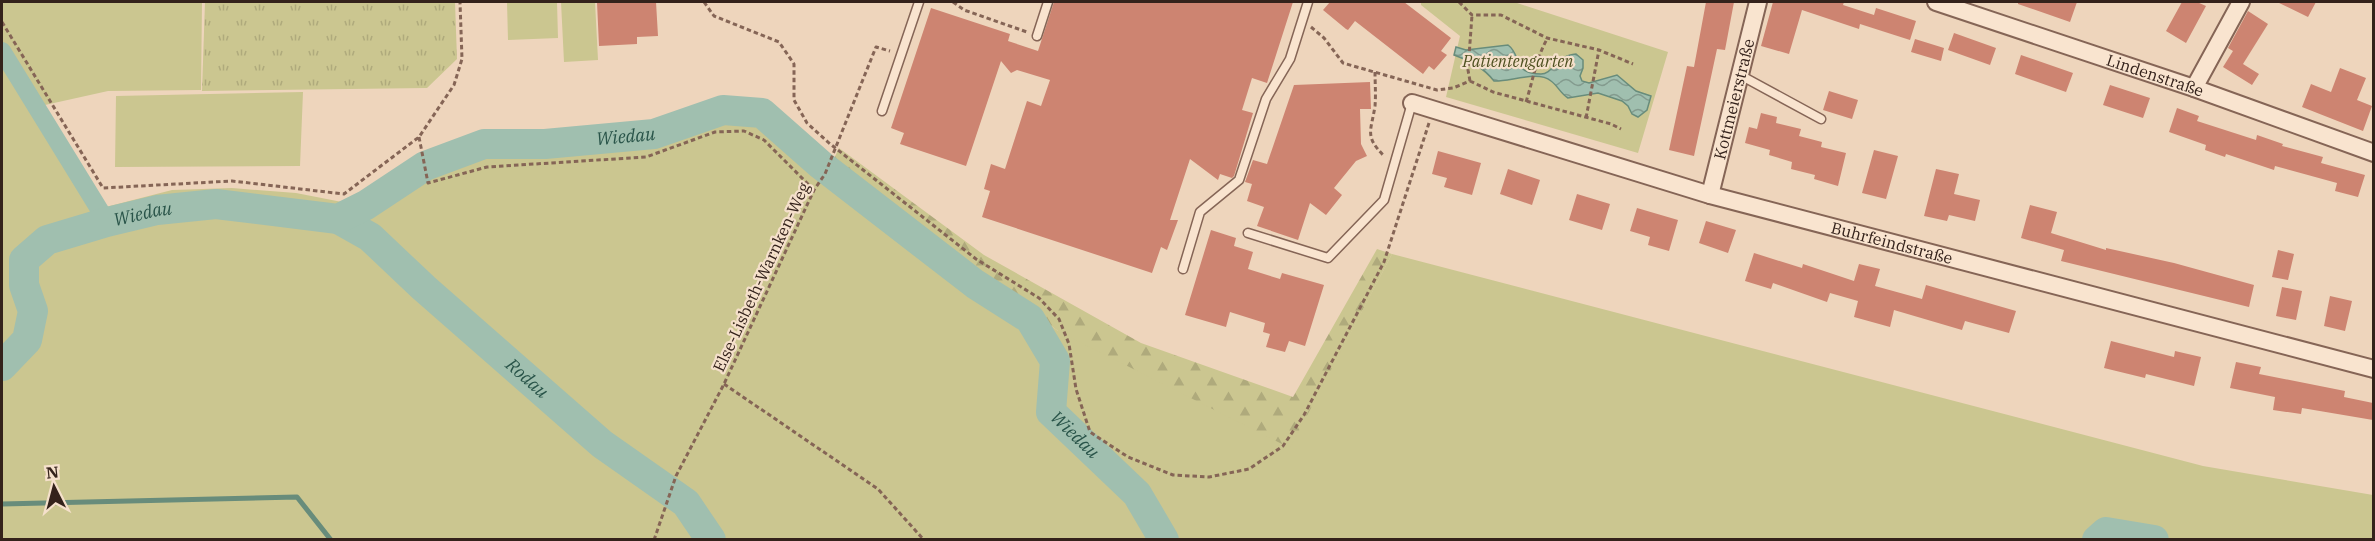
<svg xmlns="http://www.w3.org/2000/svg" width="2375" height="541" font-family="'IBM Plex Serif',serif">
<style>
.grass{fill:url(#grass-tufts)}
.forest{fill:url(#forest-firs)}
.green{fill:#cbc690}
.water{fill:url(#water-waves);stroke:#688c7b;stroke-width:1.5}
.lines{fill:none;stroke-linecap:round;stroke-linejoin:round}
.stream{stroke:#688c7b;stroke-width:5}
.canal{stroke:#a0bfaf;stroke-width:18}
.river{stroke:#a0bfaf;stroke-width:30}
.building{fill:#cd8471}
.lane-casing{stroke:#856556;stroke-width:11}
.street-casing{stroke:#856556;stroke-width:20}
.path{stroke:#856556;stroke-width:3;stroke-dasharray:4.5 3;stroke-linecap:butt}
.lane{stroke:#f9e4cf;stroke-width:8}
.street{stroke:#f9e4cf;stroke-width:16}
.labels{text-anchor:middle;stroke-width:4.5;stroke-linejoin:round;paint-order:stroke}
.park-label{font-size:16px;font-style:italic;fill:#4f5121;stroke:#f5e0cb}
.street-label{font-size:16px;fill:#34221b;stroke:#f5e0cb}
.water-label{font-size:18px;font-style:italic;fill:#295449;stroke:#f5e0cb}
</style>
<defs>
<pattern id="grass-tufts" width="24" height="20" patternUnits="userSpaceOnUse" patternTransform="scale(1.5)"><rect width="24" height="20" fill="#cbc690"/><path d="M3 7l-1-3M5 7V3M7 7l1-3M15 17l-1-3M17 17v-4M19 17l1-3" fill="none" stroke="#afaa7c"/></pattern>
<pattern id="forest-firs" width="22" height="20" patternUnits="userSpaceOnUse" patternTransform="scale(1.5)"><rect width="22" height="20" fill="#cbc690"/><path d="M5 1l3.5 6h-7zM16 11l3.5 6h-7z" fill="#afaa7c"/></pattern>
<pattern id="water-waves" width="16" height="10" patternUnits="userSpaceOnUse" patternTransform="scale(1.5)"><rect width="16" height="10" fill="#a0bfaf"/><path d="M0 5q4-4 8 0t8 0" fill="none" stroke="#839b8e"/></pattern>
</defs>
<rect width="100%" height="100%" fill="#eed5bc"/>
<path class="grass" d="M205 2H455L457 59 427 88 202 91Z"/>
<path class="forest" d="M839 148 984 255 1141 343 1293 397 1377 249 1392 254 1291 448 1195 540 1060 360 1058 331 1024 305 655 540Z"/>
<path class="green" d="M2 2H202L201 90 108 91 36 107 98 209 172 190 232 188 296 193 342 202 361 197 411 163 451 144 484 135 528 136 639 127 671 120 701 107 738 99 766 104 839 167 1058 331 1290 448 1392 254 2203 466 2373 495V539H2Z
M507 2H557L558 38 508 40Z
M561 2H595L598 60 564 62Z
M1421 2H1514L1668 52 1638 153 1446 97 1460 36 1421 5Z
M303 92 300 166 115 167 116 96Z"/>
<path class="water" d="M1508 45C1522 55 1512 74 1541 74 1553 74 1557 55 1576 54L1583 60V68L1580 76 1582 81 1589 83 1617 75 1636 91 1651 96 1647 110 1638 117 1632 114 1628 106 1622 101 1598 93 1568 98C1560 93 1558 86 1551 81 1538 70 1509 82 1494 81 1483 67 1470 61 1454 55L1456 47 1466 50Z"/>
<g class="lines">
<path class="stream" d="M2 504 297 497 331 540"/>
<path class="canal" d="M2 51 107 222"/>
<g class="river">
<path id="s1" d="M338 219 370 237 424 288 602 444 686 503 711 540"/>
<path id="s2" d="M2 366 27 340 33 311 24 285V260L47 240 107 222 157 210 216 204 338 219 366 205 425 166 484 144H545L654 134 723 110 762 113 821 165 975 284 1030 319 1055 361 1051 412 1137 494 1164 540"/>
<path d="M2097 540 2106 532 2154 540"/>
</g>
</g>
<path class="building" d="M597 2H656L658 36 637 37V44L599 46Z
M1054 2H1293L1267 83 1252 78 1242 110 1253 113 1234 176 1232 178 1220 174 1218 180 1190 159 1170 220H1178L1167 250 1161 247 1152 273 982 217 990 191 984 189 991 164 1005 169 1027 101 1041 106 1050 80 1017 70 1011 73 1001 61 966 166 900 144 904 133 891 128 931 8 1010 34 1008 41 1038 51Z
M1330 2H1404L1451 38 1441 51 1447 55 1434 70 1429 66 1423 74 1355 21 1348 30 1346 29 1323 10Z
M1706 2H1734L1725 50 1717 49 1694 156 1669 150 1687 66 1694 67Z
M1773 2H1844L1843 5 1874 15 1876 8 1916 21 1910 40 1860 24 1859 29 1802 10 1789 54 1761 46Z
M2018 2H2077L2070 22 2018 4Z
M2182 2H2197L2206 6 2186 43 2166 31Z
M2277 2H2316L2308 17Z
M2248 11 2268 24 2243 64 2259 74 2252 85 2223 67 2233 51 2228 48Z
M1954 33 1996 48 1990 65 1948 50Z
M1915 39 1944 48 1941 61 1911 52Z
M2021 55 2073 73 2066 92 2015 74Z
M2340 68 2366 78 2357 100 2372 106 2363 131 2302 107 2311 84 2331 92Z
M1370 82 1371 109H1360L1361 144 1367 156 1356 161 1334 188 1342 195 1326 215 1310 203 1298 240 1257 226 1264 207 1247 201 1252 184 1245 182 1253 160 1267 164 1294 85Z
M2110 85 2150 98 2143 118 2103 105Z
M1829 91 1858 100 1852 119 1823 110Z
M2177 108 2199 116 2197 121 2256 140 2257 135 2283 144 2282 146 2323 157 2321 163 2365 175 2358 197 2335 191 2337 183 2275 166 2274 170 2226 154 2225 157 2205 150 2206 145 2169 132Z
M1761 113 1777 117 1776 123 1801 129 1799 136 1822 142 1821 147 1846 153 1838 186 1814 179 1815 175 1791 169 1792 162 1769 155 1770 150 1745 143 1749 127 1757 129Z
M1874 150 1898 156 1886 199 1862 193Z
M1438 151 1481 163 1472 195 1444 187 1447 178 1432 174Z
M1508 169 1540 180 1532 205 1500 194Z
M1936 169 1959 174 1954 194 1980 200 1975 221 1949 215 1947 221 1924 216Z
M1577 194 1610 204 1602 230 1569 220Z
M2030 205 2057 212 2051 233 2106 250V248L2174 263 2254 285 2249 307 2061 261 2064 250 2021 238Z
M1637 208 1678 220 1669 251 1648 245 1650 237 1630 231Z
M1706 221 1736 230 1728 253 1699 243Z
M1211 230 1236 238 1234 246 1253 252 1248 269 1280 279 1282 273 1324 285 1305 346 1289 341 1285 352 1266 347 1270 334 1263 332 1265 323 1230 312 1226 327 1185 315Z
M2278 250 2294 254 2288 280 2272 277Z
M1754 253 1802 268 1803 264 1854 281 1859 264 1880 269 1875 286 1922 299 1926 285 2016 311 2009 333 1965 321 1962 330 1894 310 1890 327 1854 317 1858 301 1830 293 1827 302 1773 283 1771 289 1745 281Z
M2282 287 2302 291 2296 320 2276 316Z
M2330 296 2352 301 2345 331 2324 326Z
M2111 341 2174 357 2175 351 2201 357 2194 386 2146 374 2145 378 2104 368Z
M2236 362 2261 367 2259 374 2345 391 2344 397 2373 403V420L2302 408 2301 414 2273 410 2275 397 2230 388Z"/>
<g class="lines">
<g class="lane-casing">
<path id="lane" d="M1037 36 1048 2
M1740 75 1821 119
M882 111 919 2
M1248 233 1328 258 1384 200 1412 103
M1183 269 1200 212 1239 180 1266 99 1290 59 1308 2"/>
</g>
<g class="street-casing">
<g id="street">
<path id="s3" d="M1936 2 2194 88 2374 153"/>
<path d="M2194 88 2241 2"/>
<path id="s4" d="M1412 103 1710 195 2374 369"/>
<path id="s5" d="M1710 195 1758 2"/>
</g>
</g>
<path class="path" d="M704 2 714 16 779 42 794 64V100L807 123 829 143 976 259 1039 298 1059 319 1069 344 1076 389 1090 432 1128 457 1173 475 1209 477 1249 469 1283 446 1304 415 1384 262 1429 123
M953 2 964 10 1027 32
M1459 2 1472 15H1501L1547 38 1599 50 1633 64
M2 22 103 188 232 181 344 194 419 137 454 85 462 59 460 2
M1311 27 1324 38 1343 63 1437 90 1453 88 1470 81
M1375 72C1375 83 1376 95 1375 106 1371 132 1364 136 1385 157
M1470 81 1493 92 1611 124 1621 129
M1470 81 1468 70 1472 15
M1526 102C1533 80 1536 59 1547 39
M1586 118 1599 50
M419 137 428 183 487 167 646 157 715 132 744 131 764 140 814 190
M724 384 878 489 924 540
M654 540 676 476 724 384 814 190 825 174 876 47 890 51"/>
<use href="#lane" class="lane"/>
<use href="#street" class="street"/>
</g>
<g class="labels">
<g class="park-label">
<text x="1518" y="67">Patientengarten</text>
</g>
<g class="street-label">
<text dy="6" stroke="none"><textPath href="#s3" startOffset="231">Lindenstraße</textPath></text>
<text dy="6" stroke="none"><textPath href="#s5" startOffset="99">Kottmeierstraße</textPath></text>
<text dy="6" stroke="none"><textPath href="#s4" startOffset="500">Buhrfeindstraße</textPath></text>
<text transform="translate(761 277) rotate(-65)" y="6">Else-Lisbeth-Warnken-Weg</text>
</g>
<g class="water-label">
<text dy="6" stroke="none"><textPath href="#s2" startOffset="752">Wiedau</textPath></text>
<text dy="6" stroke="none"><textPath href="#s2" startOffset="248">Wiedau</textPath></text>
<text dy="6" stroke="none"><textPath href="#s1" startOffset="248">Rodau</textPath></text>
<text dy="6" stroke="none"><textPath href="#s2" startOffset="1364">Wiedau</textPath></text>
</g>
</g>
<rect width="2375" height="541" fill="none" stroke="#34221b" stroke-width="6"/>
<g transform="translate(54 487) rotate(354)" stroke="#f5e0cb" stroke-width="4.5" paint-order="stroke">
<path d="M0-4.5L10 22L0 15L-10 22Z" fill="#34221b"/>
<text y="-9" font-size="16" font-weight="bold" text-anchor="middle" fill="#34221b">N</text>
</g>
</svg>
